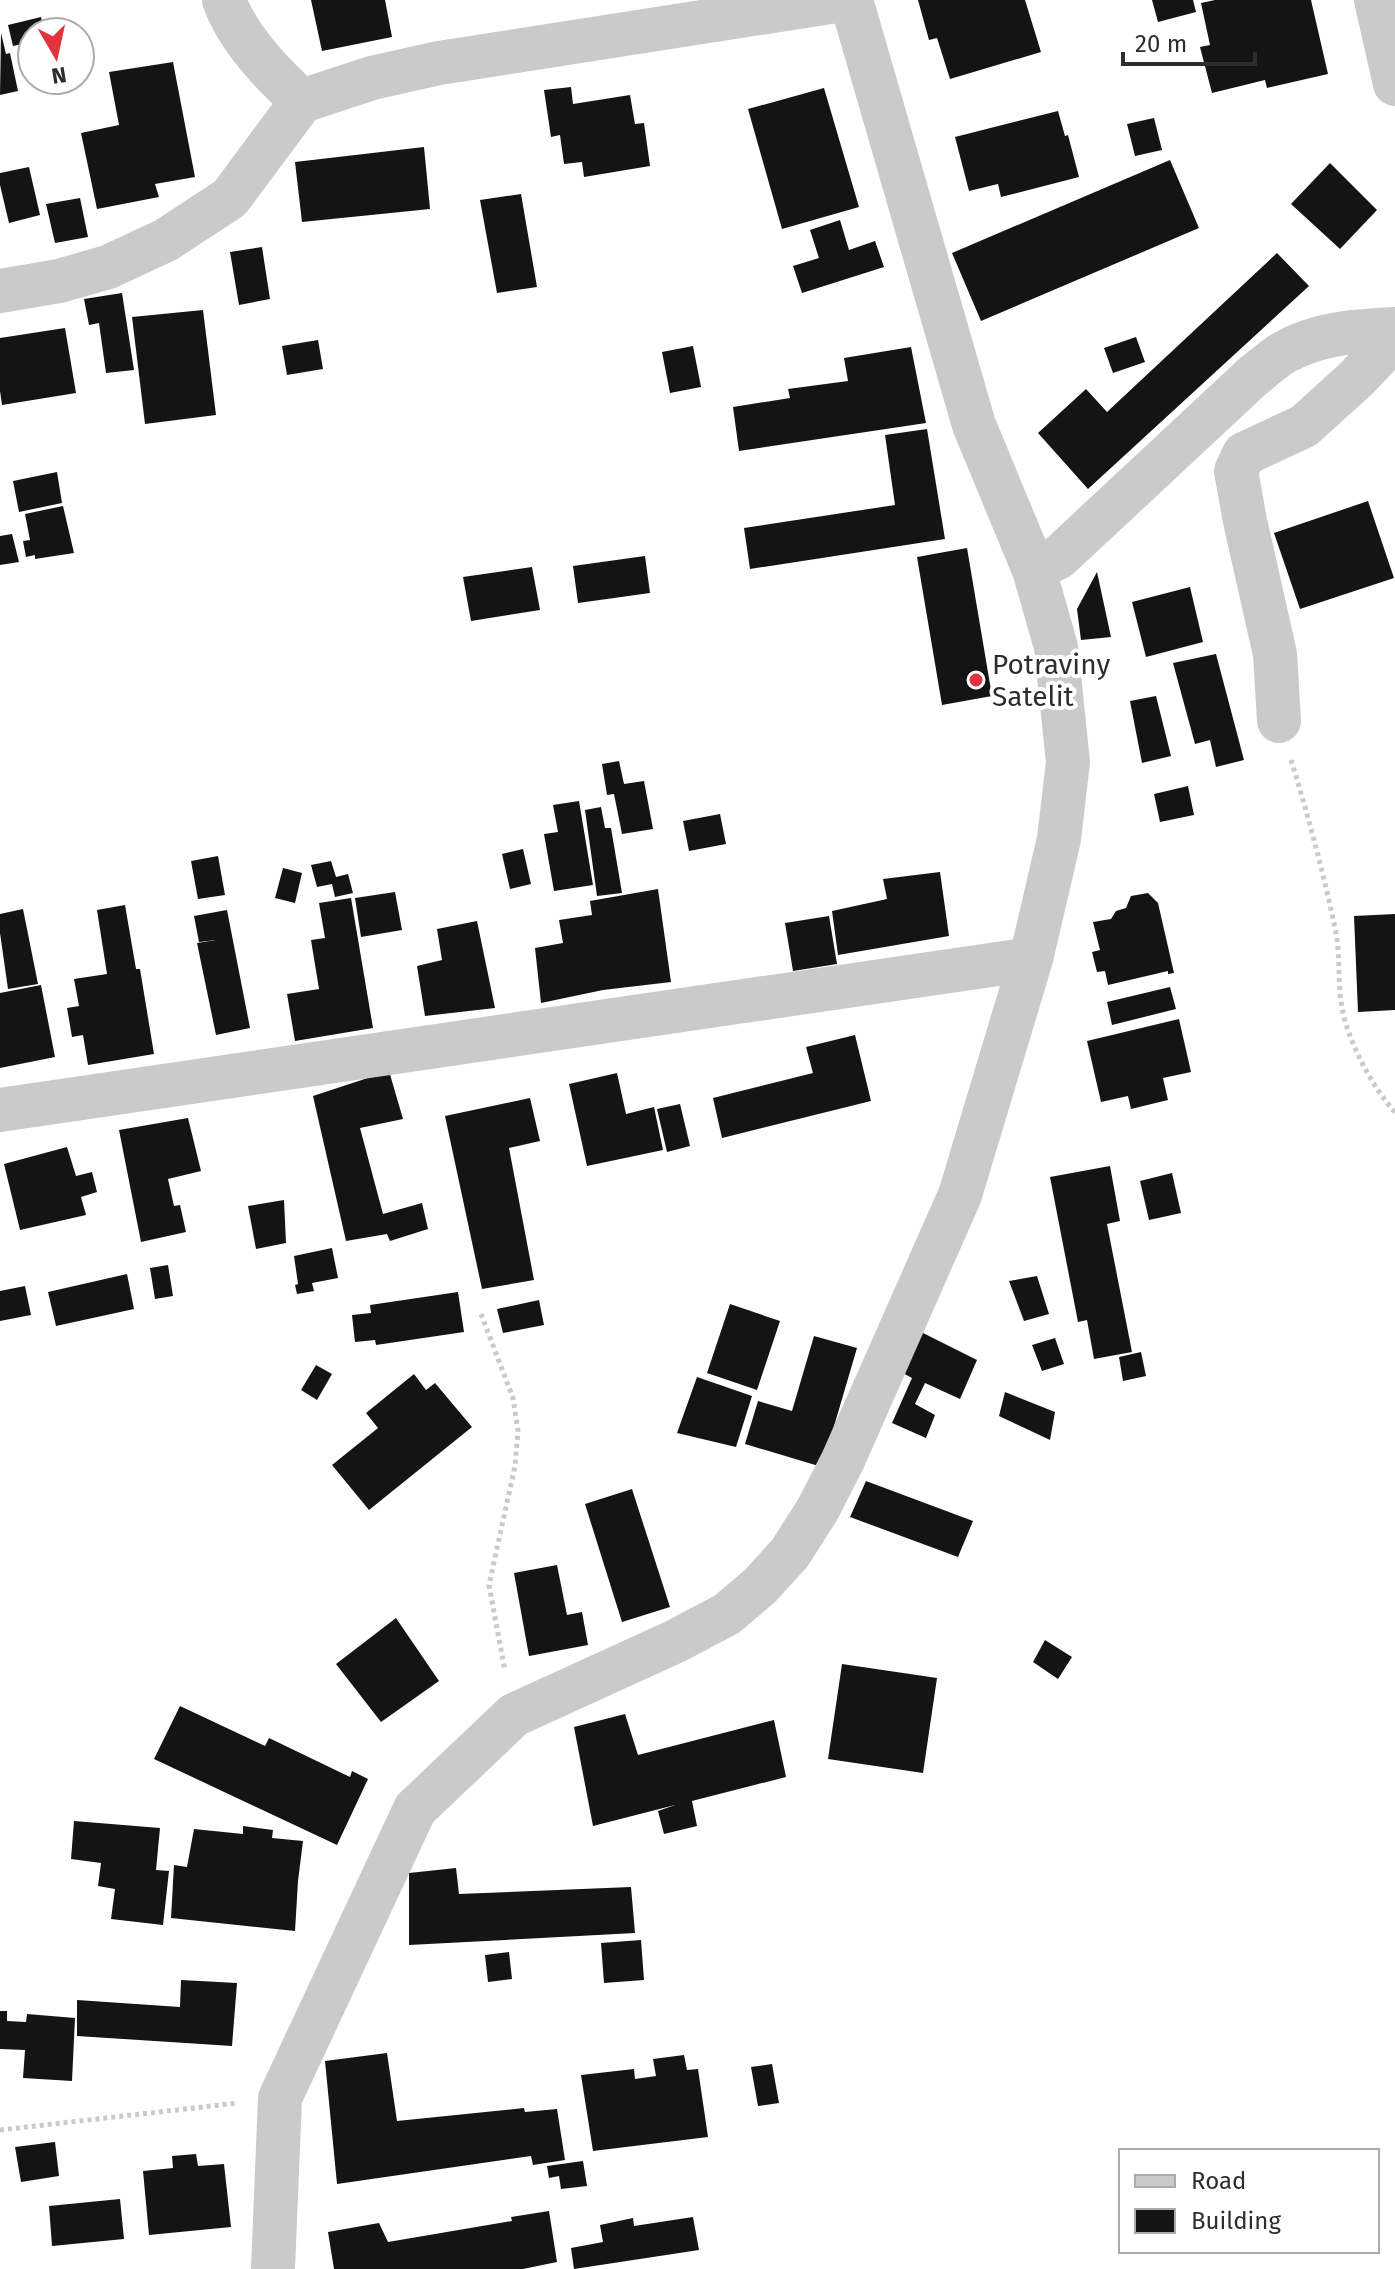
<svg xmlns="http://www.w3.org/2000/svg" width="1395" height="2269" font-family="'Fira Sans',sans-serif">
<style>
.building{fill:#141414}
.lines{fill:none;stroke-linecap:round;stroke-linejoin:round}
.path{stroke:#cacaca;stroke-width:5;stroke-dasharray:4 4;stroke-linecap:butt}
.minor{stroke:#cacaca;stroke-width:44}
.poi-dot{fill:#e0333e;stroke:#fff;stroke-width:3}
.labels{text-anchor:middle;stroke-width:8;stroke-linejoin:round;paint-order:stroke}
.poi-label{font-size:28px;fill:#2d2d2d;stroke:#fff;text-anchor:start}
</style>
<rect width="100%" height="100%" fill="#fff"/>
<path class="building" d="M311 0H385L392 37 322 51Z
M918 0H1025L1041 52 950 79 937 38 929 40Z
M1152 0H1193L1196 12 1158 22Z
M1215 0H1311L1328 74 1267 88 1265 80 1212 93 1200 47 1210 45 1201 3Z
M41 17 44 32H32V42L13 46 8 25Z
M1 33 6 54 10 53 18 91 0 95Z
M173 62 195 177 155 184 159 197 97 209 81 133 119 125 109 72Z
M571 87 573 104 630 95 635 124 644 123 650 166 584 177 582 162 564 164 560 135 551 137 544 90Z
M824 88 859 207 782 229 748 109Z
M1058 111 1065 136 1068 135 1079 177 1001 197 998 184 969 191 955 137Z
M1154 118 1162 150 1135 156 1127 124Z
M424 147 430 209 302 222 295 162Z
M1170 160 1199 228 981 321 952 253Z
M1330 163 1377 210 1340 249 1291 204Z
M29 167 40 215 9 223 0 185V173Z
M521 194 537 287 497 293 480 200Z
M80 198 88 237 55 243 46 204Z
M840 220 849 250 875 241 884 267 802 293 793 266 819 258 810 230Z
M262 247 270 299 239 305 230 252Z
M1277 253 1309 286 1088 489 1038 433 1086 389 1107 412Z
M122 293 134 370 106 373 99 323 89 325 84 299Z
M203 310 216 415 145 424 132 317Z
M65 328 76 393 2 405 0 391V338Z
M1136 337 1145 362 1113 373 1104 348Z
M318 340 323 369 287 375 282 346Z
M693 346 701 387 670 393 662 352Z
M911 347 926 423 739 451 733 407 790 398 788 389 848 381 844 358Z
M927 429 945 539 750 569 744 528 895 505 885 435Z
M57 472 62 503 19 512 13 481Z
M1368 501 1394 578 1300 609 1274 533Z
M63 506 74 553 35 559V555L26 557 23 541 30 540 25 514Z
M12 534 19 562 0 565V536Z
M967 548 992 696 942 705 917 557Z
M645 556 650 593 578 603 573 566Z
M532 567 540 610 471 621 463 577Z
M1097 572 1111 637 1081 640 1077 609Z
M1190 587 1203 642 1146 657 1132 602Z
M1216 654 1244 760 1216 767 1210 740 1195 744 1173 663Z
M1156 696 1171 756 1142 763 1130 701Z
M619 761 624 784 644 781 653 829 622 834 614 794 607 795 602 764Z
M1188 786 1194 815 1160 822 1154 794Z
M579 801 593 885 554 891 544 834 558 832 553 805Z
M601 807 605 828H611L622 893 597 896 585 810Z
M720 814 726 844 689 851 683 821Z
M523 849 531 884 510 889 502 854Z
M218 856 225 895 198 899 191 861Z
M331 861 336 877 348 874 353 893 335 897 332 884 317 887 311 865Z
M283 868 302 873 295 903 275 898Z
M940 872 949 936 838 955 832 911 887 899 883 879Z
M658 889 671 982 603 990 541 1003 535 948 563 943 559 920 592 915 590 901Z
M395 892 402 930 361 937 355 898Z
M1148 893 1158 903 1174 973 1168 974V971L1108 985 1105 971 1097 972 1092 952 1100 950 1093 922 1111 919 1116 911 1126 908 1131 896Z
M351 898 373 1028 295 1041 287 994 319 989 311 940 325 938 319 903Z
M125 905 136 969H140L154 1054 88 1065 83 1035 72 1037 67 1008 79 1006 74 979 107 974 97 910Z
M23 909 38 984 8 989 0 933V914Z
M227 910 250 1028 216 1035 197 943 216 940 199 942 194 916Z
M1395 914V1010L1358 1012 1354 916Z
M829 916 837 964 793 971 785 923Z
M477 921 495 1008 425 1016 417 966 442 960 437 929Z
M41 985 55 1057 0 1068V993Z
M1170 987 1176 1009 1112 1025 1107 1002Z
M1179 1019 1191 1072 1163 1078 1168 1100 1131 1109 1128 1096 1101 1102 1087 1041Z
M855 1035 871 1101 722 1138 713 1098 813 1073 806 1047Z
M389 1071 403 1119 360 1128 383 1214 422 1203 428 1229 390 1241 387 1234 346 1241 313 1096Z
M617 1073 626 1114 654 1107 663 1150 587 1166 569 1084Z
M530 1098 540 1141 509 1148 534 1280 482 1289 445 1116Z
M680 1104 690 1146 667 1152 657 1109Z
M188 1118 201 1171 168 1179 174 1206 180 1205 186 1232 141 1242 119 1130Z
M67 1147 76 1176 92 1172 97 1192 81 1197 86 1215 20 1230 4 1164Z
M1110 1166 1120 1221 1107 1224 1132 1352 1094 1359 1087 1320 1078 1322 1050 1177Z
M1172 1173 1181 1213 1149 1220 1140 1181Z
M284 1200 286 1243 256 1249 248 1206Z
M332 1248 338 1278 312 1283 314 1291 297 1294 295 1285 298 1284 294 1256Z
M168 1265 173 1296 155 1299 150 1268Z
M127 1274 134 1309 56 1326 48 1292Z
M1037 1276 1049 1314 1024 1321 1009 1281Z
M25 1286 31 1315 0 1321V1291Z
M458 1292 464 1332 376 1345 375 1340 355 1342 352 1315 371 1313 370 1305Z
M539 1300 544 1325 503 1333 497 1309Z
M730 1304 780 1321 757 1390 707 1373Z
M919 1331 977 1360 960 1399 925 1383 915 1404 935 1415 926 1438 892 1423 912 1378 901 1372Z
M814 1336 857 1348 822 1467 745 1444 758 1401 792 1411Z
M1055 1338 1064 1364 1042 1371 1032 1345Z
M1141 1352 1146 1376 1123 1381 1119 1357Z
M316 1365 332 1374 317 1400 301 1390Z
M414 1374 426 1390 435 1383 472 1427 369 1510 332 1465 378 1428 366 1413Z
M697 1377 752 1396 736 1447 677 1433Z
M1005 1392 1055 1412 1050 1440 999 1416Z
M866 1481 973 1521 958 1557 850 1517Z
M632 1489 670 1607 622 1622 585 1504Z
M557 1565 567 1615 582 1612 588 1645 529 1656 514 1573Z
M396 1618 439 1681 381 1722 336 1664Z
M1045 1640 1072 1657 1058 1679 1033 1662Z
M842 1664 937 1678 923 1773 828 1759Z
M180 1706 265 1746 269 1738 350 1777 352 1771 368 1779 337 1845 154 1759Z
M625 1714 638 1755 774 1720 786 1777 692 1801 697 1826 664 1834 658 1811 675 1805 593 1826 574 1727Z
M74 1821 160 1828 156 1870 169 1871 163 1925 111 1919 115 1889 98 1886 101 1863 71 1859Z
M243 1826 273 1830 272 1838 303 1841 298 1881 295 1931 171 1918 174 1865 187 1867 194 1829 243 1834Z
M456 1868 459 1894 631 1887 635 1933 409 1945V1873Z
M641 1940 644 1980 604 1983 601 1943Z
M509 1952 512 1979 488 1982 485 1955Z
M181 1980 237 1983 232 2046 77 2036V2000L180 2007Z
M0 2011H7V2021L26 2022 27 2014 75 2018 72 2081 23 2078 25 2050 0 2049Z
M387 2053 397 2121 524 2108 525 2112 557 2109 565 2160 533 2165 531 2156 337 2184 325 2061Z
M684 2055 687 2070 698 2069 708 2137 593 2151 581 2075 634 2069 635 2079 656 2076 653 2059Z
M772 2064 779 2103 758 2106 751 2067Z
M55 2142 59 2176 21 2182 15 2147Z
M196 2154 198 2166 224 2164 231 2227 149 2235 143 2171 173 2168 172 2156Z
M583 2161 587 2186 561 2189 559 2176 549 2178 547 2166Z
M120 2199 124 2239 52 2246 49 2206Z
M549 2211 557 2262 523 2269H334L328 2232 379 2223 388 2242 512 2221 511 2217Z
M693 2217 699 2250 574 2269 571 2248 603 2242 600 2225 633 2218 634 2226Z"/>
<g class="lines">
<path class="path" d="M1291 760C1308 815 1323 871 1335 928 1341 954 1337 981 1342 1008 1348 1041 1372 1087 1395 1112
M481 1314 513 1398 518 1431 515 1466 489 1585 505 1671
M0 2130 238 2103"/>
<path class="minor" d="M224 0C238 39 272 74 302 101
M1376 0 1395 84
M0 291 59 281 108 267 166 240 230 198 302 101 372 78 439 63 843 0
M1034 570 1059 557 1252 377C1262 369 1272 360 1283 353 1318 333 1355 331 1395 329
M1279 721 1275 654 1245 521 1236 471 1244 454 1304 426 1356 379 1395 338
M0 1110 1031 959
M273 2269 280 2098 415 1809 514 1715 676 1641 727 1614 760 1586 790 1553 818 1509 843 1460 960 1195 1031 959 1059 839 1068 762 1056 647 1034 570 974 425 851 0"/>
</g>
<circle class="poi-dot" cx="976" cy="680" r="8"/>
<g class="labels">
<g class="poi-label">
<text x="992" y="674">Potraviny<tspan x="992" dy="32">Satelit</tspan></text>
</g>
</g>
<rect x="1119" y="2149" width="260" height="104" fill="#ffffff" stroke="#ababab" stroke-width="2"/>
<rect x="1135" y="2175" width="40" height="12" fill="#cacaca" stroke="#ababab" stroke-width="2"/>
<text x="1191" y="2189" font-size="24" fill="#2d2d2d">Road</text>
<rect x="1135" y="2209" width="40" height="24" fill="#141414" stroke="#ababab" stroke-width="2"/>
<text x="1191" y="2229" font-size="24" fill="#2d2d2d">Building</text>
<g transform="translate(56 56) rotate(171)"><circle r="38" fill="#ffffff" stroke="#ababab" stroke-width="2"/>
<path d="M0-6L14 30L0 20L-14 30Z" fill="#e0333e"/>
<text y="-12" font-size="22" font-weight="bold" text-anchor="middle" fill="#2d2d2d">N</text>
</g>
<path d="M1123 52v12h132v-12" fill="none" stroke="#2d2d2d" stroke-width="4"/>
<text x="1135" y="52" font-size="24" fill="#2d2d2d" stroke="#ffffff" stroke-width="6" paint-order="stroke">20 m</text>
</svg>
